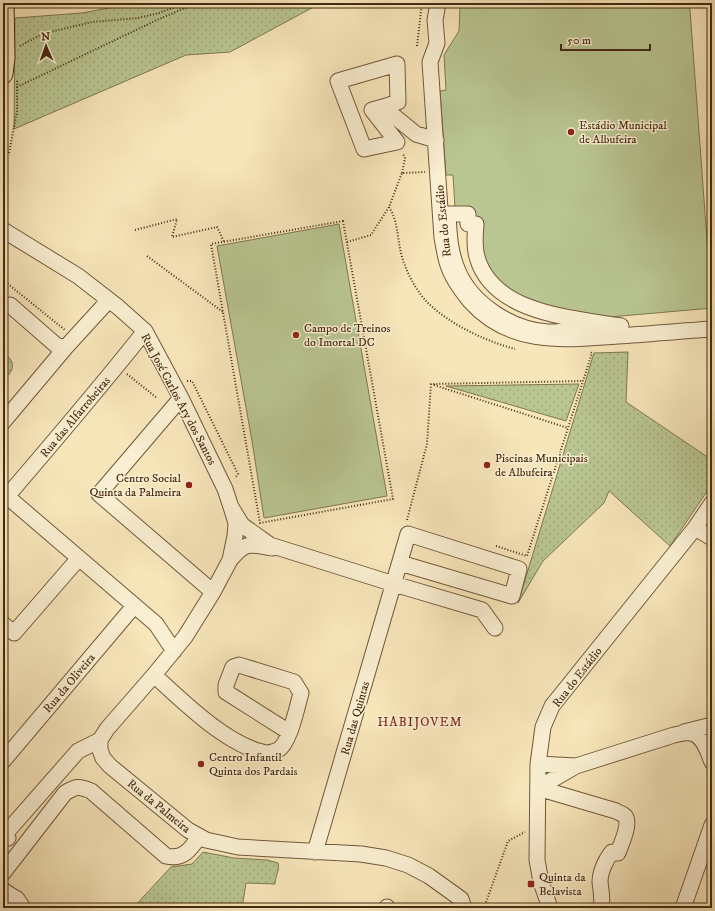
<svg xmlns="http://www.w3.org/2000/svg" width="715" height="911" font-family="'IM FELL DW Pica',serif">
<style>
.grass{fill:url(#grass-dots);stroke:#7f7851}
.pitch{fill:#b9c692;stroke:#7f7851}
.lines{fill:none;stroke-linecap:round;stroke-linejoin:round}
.minor-casing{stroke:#72583a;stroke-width:17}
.major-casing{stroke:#452910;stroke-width:21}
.path{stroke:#452910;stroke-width:2;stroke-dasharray:1 2;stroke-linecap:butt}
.minor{stroke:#faefd2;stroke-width:15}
.major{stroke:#f7e6ba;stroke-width:19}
.poi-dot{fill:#8f2418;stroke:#faefd2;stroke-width:1.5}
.labels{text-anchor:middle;stroke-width:3;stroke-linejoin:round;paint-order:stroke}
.poi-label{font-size:12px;fill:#452910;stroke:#faefd2;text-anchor:start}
.street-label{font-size:12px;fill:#452910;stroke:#faefd2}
.neighbourhood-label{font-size:13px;letter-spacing:1px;fill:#7a1f14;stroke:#faefd2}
</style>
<defs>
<pattern id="grass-dots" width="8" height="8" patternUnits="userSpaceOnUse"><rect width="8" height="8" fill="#b9c692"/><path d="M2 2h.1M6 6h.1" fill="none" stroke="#a0aa7d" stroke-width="1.8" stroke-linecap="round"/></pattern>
</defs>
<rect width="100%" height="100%" fill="#f7e6ba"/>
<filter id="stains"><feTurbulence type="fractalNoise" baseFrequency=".005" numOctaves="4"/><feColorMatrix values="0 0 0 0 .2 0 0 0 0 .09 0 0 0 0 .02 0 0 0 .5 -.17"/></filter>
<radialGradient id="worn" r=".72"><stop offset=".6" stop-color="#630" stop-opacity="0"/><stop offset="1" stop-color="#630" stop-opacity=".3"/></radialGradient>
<path class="grass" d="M135 3H321L230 52 186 55 14 129 15 18 82 13Z
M628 352 626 402 712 460V484L670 546 609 491 604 503 543 561 518 603 594 353Z
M3 354C16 358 15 374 3 378Z
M579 384 566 421 446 386Z
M203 852 234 858 267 860 278 863C280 871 275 876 275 884L246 883 242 908H133L171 867 192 864Z"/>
<path class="pitch" d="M462 3H689L690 10 712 308 610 317H588L519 299 486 274 477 240 455 208 453 175H446L440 91 446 90 444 55 459 31 460 8Z
M339 224 387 496 264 518 252 441 217 246Z"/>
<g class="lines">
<g class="minor-casing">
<path id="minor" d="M438 3 435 20 437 43 430 62 442 238C444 247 445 257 448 265 452 278 461 290 470 301 510 346 563 340 618 336 649 334 681 331 712 329
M383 107 372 110 397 142 364 149 338 81 397 64 398 102 383 107 416 134 436 140
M448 214H468V224H476C475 235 474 246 477 257 493 314 573 318 621 326 608 327 596 327 584 328 572 329 560 333 548 332 512 330 472 304 458 271 450 253 449 234 448 214Z
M3 230 78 276 118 307 145 331 181 398 225 489 231 507 242 525 270 545 394 584 482 610 495 628
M3 307 10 305 57 346 66 347
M181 398 99 494 213 592
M3 422 66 347 109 300
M3 493 156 624 174 651
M3 501C51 445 99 389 145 331
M231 507 236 523 235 536 230 560 213 592 185 637 154 675 107 729 100 740V750L103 758 110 766 188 830 206 840 238 847 361 854 386 858 408 865 429 876 461 899 464 908
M695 528 712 538
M230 560C246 541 249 544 272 548
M3 624 14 633 79 558
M154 675C181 700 222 740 258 751 260 751 264 753 267 753 269 753 276 751 278 750 290 743 297 707 301 693L294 682 239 665 233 667 226 685V692L289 732
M684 732 712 725
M3 761 134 606
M538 764 576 766
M538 788 576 766 674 735C679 734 685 732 690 733 703 734 708 752 712 762
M538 788 616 811C619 813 623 814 625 816 631 824 621 844 618 853L612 852C606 859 600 872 600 882 601 891 603 899 601 908
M8 838 6 833 78 751 100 740
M315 852 408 534 519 569 512 596 400 563
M3 873 65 793C76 786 79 786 91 791L166 856C183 860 190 850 199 837
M3 890 10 895 17 899 23 908
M387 908V907
M550 908 541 882 537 860 538 764 543 727 552 706 695 528 712 503
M683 908 712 825"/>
</g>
<g class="major-casing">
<path id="major" d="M3 74 5 58 4 3"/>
</g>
<path class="path" d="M20 46 42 34 92 22 138 18 159 13 186 3
M417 46 422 3
M17 87 159 19 197 3
M9 153 17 111V80
M402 173 405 158 403 154
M389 207C399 223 397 240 402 257 407 273 415 289 427 302 449 324 485 341 515 349
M343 221 393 499 260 523 211 244Z
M135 230 177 219 172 237 217 227 224 242
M347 242 371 235 389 207 402 173 425 172
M147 256 223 312
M3 280 65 330
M127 374 157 398
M187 381H192L238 474 235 478
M434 385 568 428
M407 520 427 444 431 384 583 381
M496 546 527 556 592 353 590 351
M484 908 508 841 525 832"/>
<use href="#minor" class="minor"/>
<use href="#major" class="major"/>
</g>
<g class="poi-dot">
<circle cx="571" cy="132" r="4"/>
<circle cx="296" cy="335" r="4"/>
<circle cx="487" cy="465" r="4"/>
<circle cx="189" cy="485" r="4"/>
<circle cx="201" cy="764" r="4"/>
<rect x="527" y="880" width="8" height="8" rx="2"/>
</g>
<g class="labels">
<g class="poi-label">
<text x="579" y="129">Estádio Municipal<tspan x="579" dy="14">de Albufeira</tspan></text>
<text x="304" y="332">Campo de Treinos<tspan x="304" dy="14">do Imortal DC</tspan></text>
<text x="495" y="462">Piscinas Municipais<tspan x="495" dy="14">de Albufeira</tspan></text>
<text x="181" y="482" text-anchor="end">Centro Social<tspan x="181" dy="14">Quinta da Palmeira</tspan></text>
<text x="209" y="761">Centro Infantil<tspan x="209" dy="14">Quinta dos Pardais</tspan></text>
<text x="539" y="881">Quinta da<tspan x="539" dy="14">Belavista</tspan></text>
</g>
<g class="street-label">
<text transform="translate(443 221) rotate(-96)" y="4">Rua do Estádio</text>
<text transform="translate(179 399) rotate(62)" y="4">Rua José Carlos Ary dos Santos</text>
<text transform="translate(75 417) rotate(-50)" y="4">Rua das Alfarrobeiras</text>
<text transform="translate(577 677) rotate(-52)" y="4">Rua do Estádio</text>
<text transform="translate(69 683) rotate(-50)" y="4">Rua da Oliveira</text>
<text transform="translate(355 718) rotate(-74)" y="4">Rua das Quintas</text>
<text transform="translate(159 806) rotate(39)" y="4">Rua da Palmeira</text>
</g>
<g class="neighbourhood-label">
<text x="420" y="726">HABIJOVEM</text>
</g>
</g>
<rect width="715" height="911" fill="none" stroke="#f7e6ba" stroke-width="16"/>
<rect x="4" y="4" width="707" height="903" fill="none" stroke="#452910" stroke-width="2"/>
<rect x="8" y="8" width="699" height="895" fill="none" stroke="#452910"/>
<g transform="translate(46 46) rotate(358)" stroke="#faefd2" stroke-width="3" paint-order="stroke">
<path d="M0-3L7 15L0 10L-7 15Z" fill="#452910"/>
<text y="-6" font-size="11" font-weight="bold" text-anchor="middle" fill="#452910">N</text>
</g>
<path d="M561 44v6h89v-6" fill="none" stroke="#452910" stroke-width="2"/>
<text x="567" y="44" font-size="12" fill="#452910" stroke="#faefd2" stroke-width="3" paint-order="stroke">50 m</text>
<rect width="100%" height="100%" filter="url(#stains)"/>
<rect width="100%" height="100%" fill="url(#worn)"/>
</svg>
